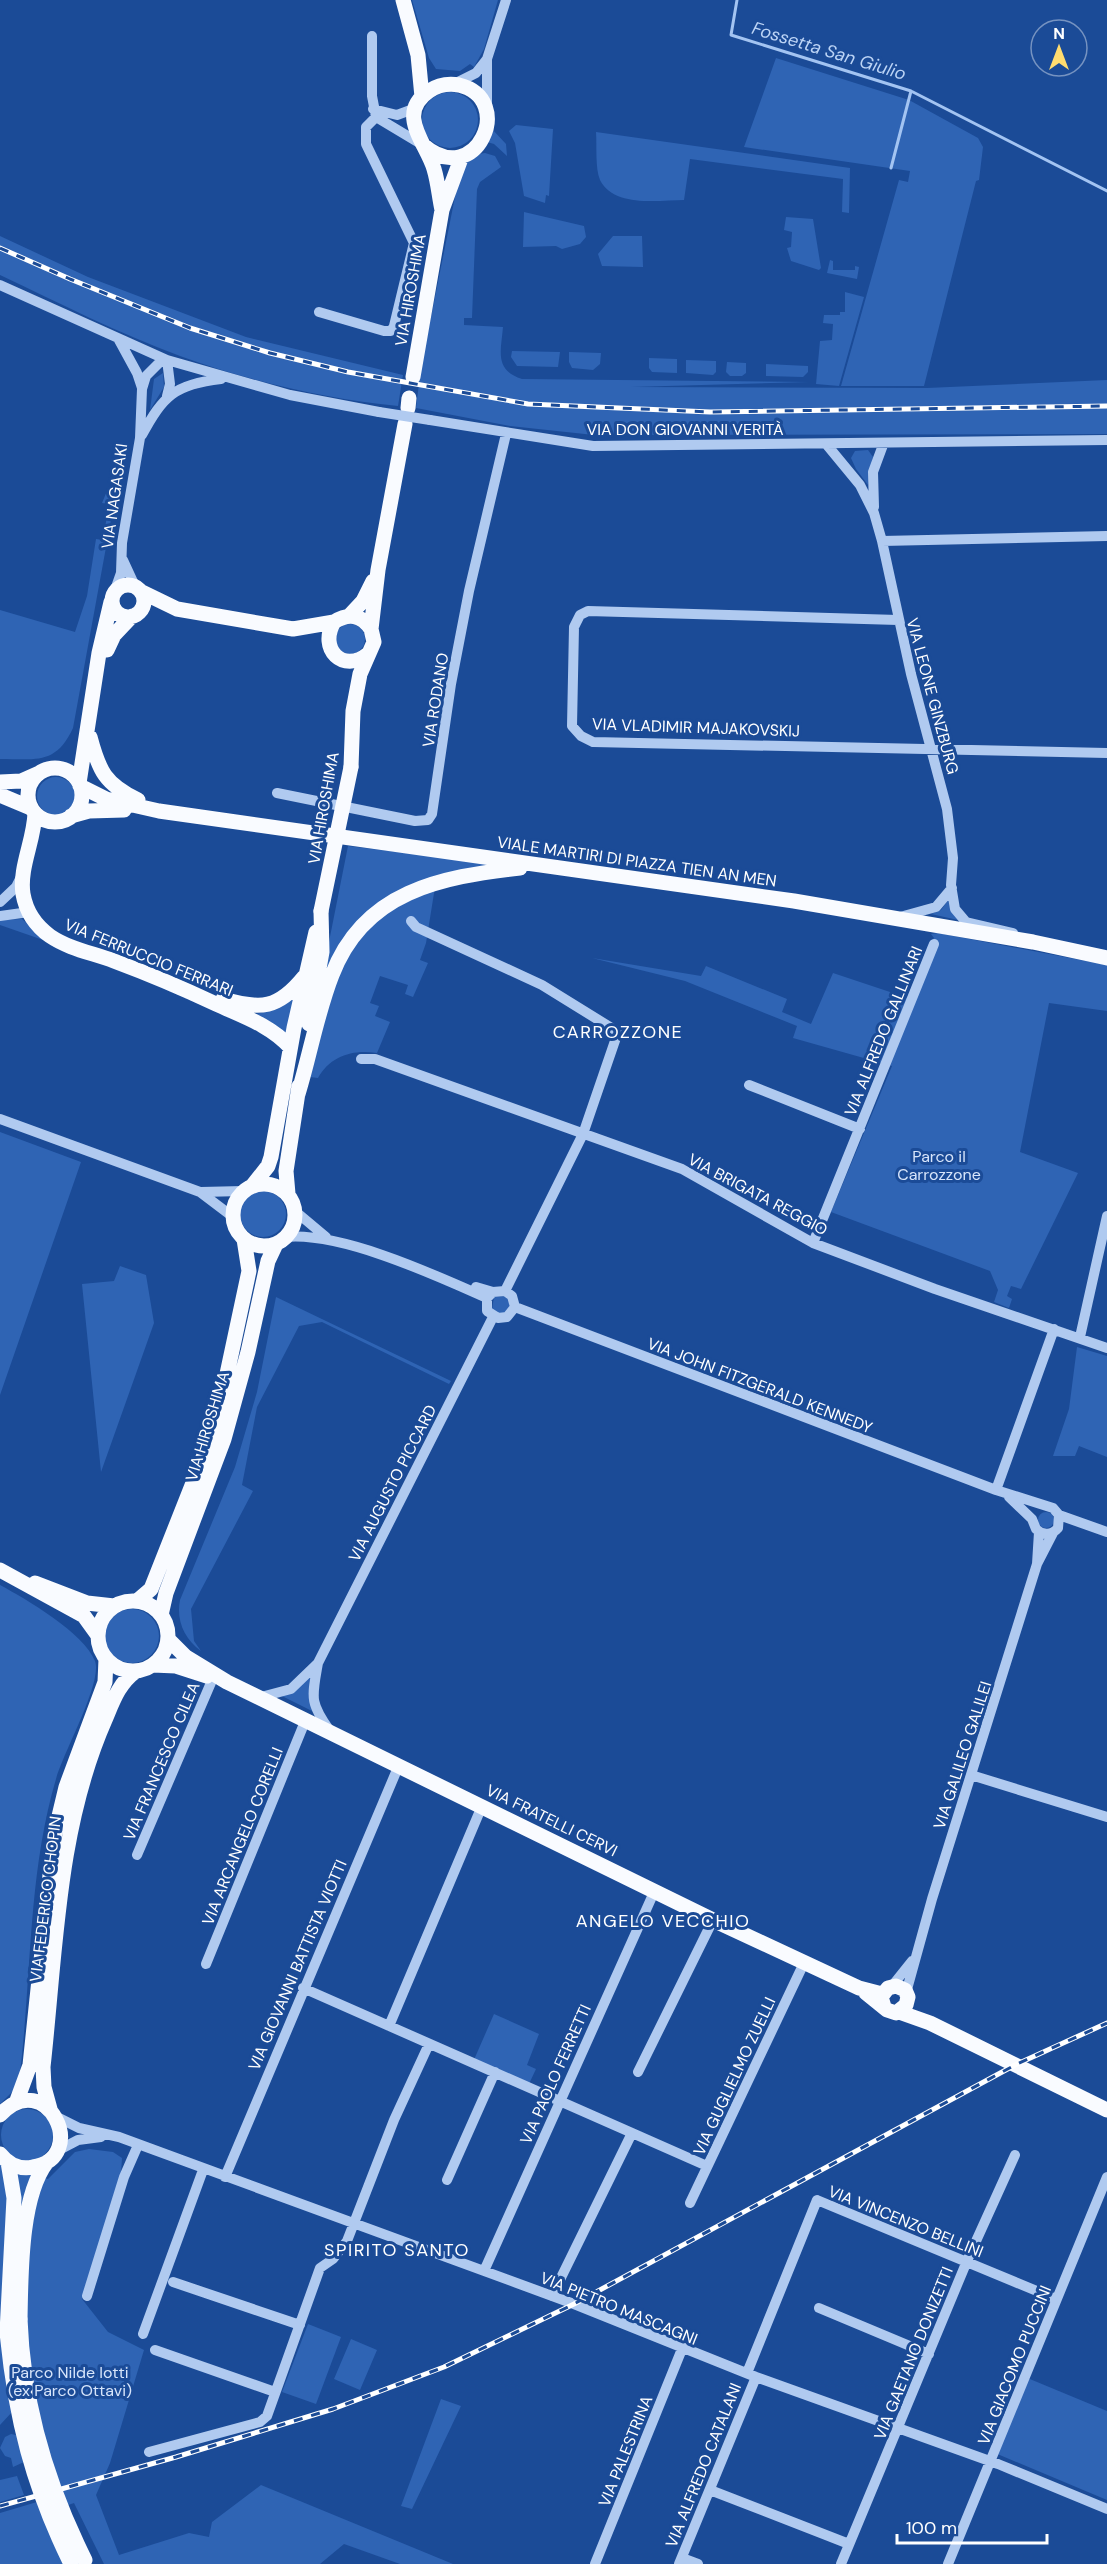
<svg xmlns="http://www.w3.org/2000/svg" width="1107" height="2564" font-family="'DM Sans',sans-serif">
<style>
.green{fill:#2f64b4}
.lines{fill:none;stroke-linecap:round;stroke-linejoin:round}
.stream{stroke:#a3c4f2;stroke-width:3}
.minor{stroke:#b0caf0;stroke-width:10}
.major{stroke:#f9fbff;stroke-width:15}
.rail-casing{stroke:#fff;stroke-width:5}
.rail{stroke:#1b4b97;stroke-width:3;stroke-dasharray:9;stroke-linecap:butt}
.minor-bridge{stroke:#b0caf0;stroke-width:10}
.major-bridge{stroke:#f9fbff;stroke-width:15}
.labels{text-anchor:middle;stroke-width:6;stroke-linejoin:round;paint-order:stroke}
.street-label{font-size:16px;fill:#fff;stroke:#1b4b97}
.park-label{font-size:16px;fill:#d7e5fb;stroke:#1b4b97}
.water-label{font-size:18px;font-style:italic;fill:#bcd4f6;stroke:#1b4b97}
.neighbourhood-label{font-size:18px;letter-spacing:1.5px;fill:#fff;stroke:#1b4b97}
</style>
<rect width="100%" height="100%" fill="#1b4b97"/>
<path class="green" d="M412 0H498L484 49 474 67 470 64 460 71 436 69 429 58Z
M776 58 909 100 978 138 983 147 979 180 976 181 924 386H841L899 180 908 182 910 171 744 147Z
M422 120a28 28 0 1 1 56 0a28 28 0 1 1-56 0Z
M516 125 553 129 549 196 546 195 545 203 524 196 515 143 509 131Z
M492 129 506 144 507 156 494 144 487 142Z
M596 132 850 168 849 213 842 212 843 179 690 159 684 200C659 200 614 208 600 180 595 168 597 146 596 132Z
M485 153 495 156 501 167 480 182 477 189 472 318H464V325L503 327C501 351 494 370 522 379L809 382 631 387 927 388 1107 380V434L594 435 510 426 416 408 421 367 458 182C463 168 467 155 485 153Z
M524 212 584 226 586 237 580 244 562 249 556 246 523 247Z
M786 217 813 219 821 268 819 270 791 261 787 248 791 247 792 232 784 230Z
M0 236 88 277 246 337 403 375 398 406C326 399 249 381 180 356 118 333 59 303 0 275Z
M613 236H642L643 267 602 266 598 254Z
M830 260 833 261V270H855V266L859 267 857 279 827 273Z
M845 292 864 297 839 386 816 384 820 341 832 340 833 324 823 323 824 315H840V312H845Z
M512 351 560 352 558 367 517 366 511 357Z
M569 352 601 353 600 364 593 370 572 368 569 362Z
M649 358 677 359V373L652 372 649 368Z
M686 360 716 361V372L713 375 686 373Z
M727 362 746 363V373L742 376H730L726 372Z
M766 364 808 366V372L803 377 766 376Z
M163 373 164 387 150 410 154 379Z
M868 450 873 457 868 485 856 469 851 458 855 451Z
M107 491H111L115 498 73 728C56 765 36 759 0 759V610L75 632 87 596 96 539 103 540 109 504 102 503Z
M335 639a15 15 0 1 1 30 0a15 15 0 1 1-30 0Z
M37 796a19 19 0 1 1 38 0a19 19 0 1 1-38 0Z
M348 846 504 865 385 901 321 982Z
M435 887 426 943 420 960 428 963 413 997 405 994 408 985 380 976 370 1003 379 1006 375 1016 390 1022 377 1053C353 1049 330 1056 318 1078L310 1077C324 1018 337 940 393 906 406 898 422 893 435 887Z
M949 899 951 910 958 920 931 914 941 910Z
M22 919 46 941 0 925V920Z
M938 933 1107 965V1011L1049 1003 1020 1152 1078 1173 1021 1289 1011 1286 1007 1296 1012 1299 1009 1308 994 1302 998 1290 990 1271 831 1212 892 1066 793 1038 797 1026 685 981 592 958 701 976 706 966 787 999 782 1012 811 1024 833 973 908 998 928 945 934 938 931 934Z
M297 996 289 1040 274 1024 256 1014 278 1009Z
M0 1132 81 1162 0 1395Z
M240 1214a23 23 0 1 1 46 0a23 23 0 1 1-46 0Z
M120 1266 146 1275 154 1323 101 1472 82 1284 114 1281Z
M506 1296 511 1303 507 1312 500 1314 492 1309 494 1297Z
M276 1297 451 1381 449 1384 322 1322 299 1326 257 1407 242 1485 253 1491 191 1609 194 1641 201 1651C184 1639 176 1620 180 1600L235 1467 257 1392Z
M1077 1347 1107 1356V1457L1079 1446 1075 1456H1053L1069 1409Z
M1038 1520a8 8 0 1 1 16 0a8 8 0 1 1-16 0Z
M0 1585C26 1599 84 1633 95 1661 103 1682 63 1753 56 1779 27 1877 32 1981 19 2081L14 2090 0 2104Z
M105 1636a27 27 0 1 1 54 0a27 27 0 1 1-54 0Z
M318 1663V1714L276 1693 291 1689Z
M494 2014 539 2034 527 2065 536 2069 528 2086 473 2062Z
M1 2135a26 26 0 1 1 52 0a26 26 0 1 1-52 0Z
M89 2149 113 2152 122 2158 121 2173 82 2299 108 2332 144 2350 110 2463 96 2495 119 2555 189 2533 209 2537 212 2522 261 2485 453 2564H400L344 2544 320 2564H104L74 2503 42 2514 66 2564H0V2513L37 2502 24 2462 13 2467 11 2458 5 2456 0 2448 5 2437 11 2434 16 2435 12 2412 0 2425V2163L48 2179 75 2152Z
M308 2324 341 2337 316 2404 282 2392Z
M351 2339 377 2350 360 2390 334 2379Z
M1025 2377 1107 2411V2500L995 2453Z
M441 2399 461 2406 412 2509 401 2506Z
M17 2476 24 2495 0 2502V2480Z"/>
<g class="lines">
<path class="stream" d="M737 0 731 35 911 91 1107 191
M891 168 911 91"/>
<path class="minor" d="M372 36V96L376 117 421 144
M454 84 476 73 487 59
M487 108V59L506 0
M373 109 397 115 416 108
M0 285 167 360 290 395 379 412
M319 312 384 331H391L394 326 414 243 366 144V127L376 117
M119 340 137 373 142 388
M167 360 170 384 167 396
M430 420 593 446 1107 440
M142 435C163 396 175 384 221 379
M827 445 860 485 874 513 882 541 911 674 947 809 953 858 951 885 955 909 966 922 1013 933
M874 507 873 472 883 445
M882 541 1107 536
M123 560 135 586
M115 590 121 573 122 543 140 438 142 389 146 376 163 359
M898 620 588 611 580 615 574 627 572 726 581 736 593 742 1107 753
M277 793 415 821 428 820 432 814 451 684 469 591 506 434
M0 902 16 887 21 877
M0 916 29 912
M900 917 936 907 952 888
M411 921 416 927 542 985 618 1032 583 1134 505 1291
M361 1059H375L682 1169 813 1243 935 1289 1107 1348
M749 1085 860 1129
M0 1119 200 1192 233 1217
M201 1192 243 1191
M295 1211 326 1237
M286 1237C342 1232 435 1275 487 1298
M813 1243 934 944
M476 1287 493 1292 505 1291 512 1296 515 1307 507 1317 498 1318 487 1311V1298L493 1292
M515 1307 996 1490 1053 1508 1059 1515 1107 1532
M1080 1337 1107 1216
M996 1490 1054 1329
M1009 1497 1032 1519 1036 1529C1043 1536 1052 1535 1058 1528L1059 1515
M1039 1532 1037 1564 1053 1533
M261 1697 291 1689 318 1663
M330 1731C309 1702 312 1697 318 1663L493 1317
M971 1775 1107 1817
M137 1855 213 1678
M206 1964 306 1719
M892 1986 912 1961
M303 1988 707 2166
M906 1993 932 1899 1037 1564
M389 2026 482 1806
M638 2072 713 1920
M55 2116 79 2128 119 2137 574 2304 756 2377 998 2464 1107 2509
M57 2151 78 2140 101 2137
M225 2177 399 1765
M447 2180 495 2072
M690 2203 804 1963
M484 2271 655 1890
M173 2282 300 2325
M87 2296 124 2177 138 2145
M552 2296 632 2133
M819 2308 929 2354
M143 2334 203 2170
M155 2350 275 2392
M747 2373 817 2200 1056 2299
M149 2452 260 2422 267 2416 320 2268 333 2259 347 2241 394 2120 429 2044
M710 2490 849 2544
M682 2558 698 2564
M595 2564 682 2349
M679 2564 756 2377
M841 2564 967 2261 1015 2155
M948 2564 1107 2177"/>
<path class="major" d="M403 0 418 55 422 97
M423 145C476 191 517 99 459 85 448 83 438 85 429 91 395 114 427 144 434 169 438 182 439 196 442 210
M413 377 442 210 462 156
M408 408 409 398
M112 601a16 16 0 1 1 32 0a16 16 0 1 1-32 0Z
M142 592 177 609 293 629 334 622
M349 616 363 601 373 581
M107 650 114 635 132 616
M368 654C343 674 318 649 334 622 348 613 361 614 371 629
M90 737C99 771 105 784 138 800
M351 767 353 711 360 674 374 642 371 629 378 570 405 424
M28 795a27 27 0 1 1 54 0a27 27 0 1 1-54 0Z
M0 782 21 781 39 773
M79 783 99 653 111 602
M80 786 106 799 159 811 794 901 1033 942 1107 958
M0 795 31 808
M35 813C34 841 19 868 23 894 26 911 36 926 50 936 69 949 93 953 114 961 149 974 182 988 216 1004 242 1016 270 1025 290 1047
M71 816 89 811 124 810
M223 999C261 1010 278 1009 304 977
M309 1024 322 952 321 911
M298 1094C310 1055 317 1013 332 975 364 891 441 877 520 868
M233 1215a31 31 0 1 1 62 0a31 31 0 1 1-62 0Z
M253 1185 268 1166 271 1157 294 1028 316 932
M288 1194 286 1171 299 1086
M0 1570 84 1616 97 1634
M35 1583 87 1603 114 1606
M98 1636a35 35 0 1 1 70 0a35 35 0 1 1-70 0Z
M137 1601 151 1589 204 1455 224 1388 249 1271 244 1239
M161 1615 166 1593 224 1439 248 1352 268 1261 276 1244
M168 1639 186 1657 227 1682 713 1920 859 1988 882 1994
M153 1665 176 1666 207 1676
M866 1993 887 2010 896 2013 906 2005 908 1997 905 1990 896 1986 888 1988 881 1997 884 2007
M899 2012 930 2023 1107 2110
M16 2103 30 2065 54 1837 66 1787 105 1682 106 1659
M50 2109 44 2087 43 2067C56 1950 57 1829 105 1720 113 1701 119 1683 136 1671
M0 2115C46 2065 91 2157 33 2167 20 2170 8 2164 0 2154
M20 2319C21 2276 20 2197 47 2162
M7 2332 14 2198 8 2162"/>
<g class="rail-casing">
<path id="rail" d="M0 248 70 279 190 328 270 353 348 372 528 404 710 412 1107 406
M0 2506 176 2457 333 2409 444 2367 574 2304 1015 2065 1107 2023"/>
</g>
<use href="#rail" class="rail"/>
<path class="minor-bridge" d="M379 412 430 420"/>
<path class="major-bridge" d="M321 911 351 767
M20 2319C23 2405 47 2484 85 2560
M7 2332C15 2417 33 2487 71 2564"/>
</g>
<g class="labels">
<g class="street-label">
<text transform="translate(410 290) rotate(-80)" y="6">VIA HIROSHIMA</text>
<text x="685" y="435">VIA DON GIOVANNI VERITÀ</text>
<text transform="translate(114 496) rotate(-82)" y="6">VIA NAGASAKI</text>
<text transform="translate(933 696) rotate(75)" y="6">VIA LEONE GINZBURG</text>
<text transform="translate(435 700) rotate(-81)" y="6">VIA RODANO</text>
<text transform="translate(696 727) rotate(2)" y="6">VIA VLADIMIR MAJAKOVSKIJ</text>
<text transform="translate(323 808) rotate(-80)" y="6">VIA HIROSHIMA</text>
<text transform="translate(637 861) rotate(8)" y="6">VIALE MARTIRI DI PIAZZA TIEN AN MEN</text>
<text transform="translate(149 957) rotate(22)" y="6">VIA FERRUCCIO FERRARI</text>
<text transform="translate(883 1031) rotate(-68)" y="6">VIA ALFREDO GALLINARI</text>
<text transform="translate(758 1194) rotate(28)" y="6">VIA BRIGATA REGGIO</text>
<text transform="translate(760 1385) rotate(21)" y="6">VIA JOHN FITZGERALD KENNEDY</text>
<text transform="translate(207 1426) rotate(-73)" y="6">VIA HIROSHIMA</text>
<text transform="translate(392 1483) rotate(-63)" y="6">VIA AUGUSTO PICCARD</text>
<text transform="translate(962 1755) rotate(-72)" y="6">VIA GALILEO GALILEI</text>
<text transform="translate(161 1761) rotate(-67)" y="6">VIA FRANCESCO CILEA</text>
<text transform="translate(552 1820) rotate(26)" y="6">VIA FRATELLI CERVI</text>
<text transform="translate(242 1836) rotate(-68)" y="6">VIA ARCANGELO CORELLI</text>
<text transform="translate(45 1899) rotate(-83)" y="6">VIA FEDERICO CHOPIN</text>
<text transform="translate(297 1965) rotate(-67)" y="6">VIA GIOVANNI BATTISTA VIOTTI</text>
<text transform="translate(555 2074) rotate(-66)" y="6">VIA PAOLO FERRETTI</text>
<text transform="translate(734 2076) rotate(-65)" y="6">VIA GUGLIELMO ZUELLI</text>
<text transform="translate(906 2221) rotate(22)" y="6">VIA VINCENZO BELLINI</text>
<text transform="translate(619 2308) rotate(22)" y="6">VIA PIETRO MASCAGNI</text>
<text transform="translate(913 2353) rotate(-68)" y="6">VIA GAETANO DONIZETTI</text>
<text transform="translate(1014 2365) rotate(-68)" y="6">VIA GIACOMO PUCCINI</text>
<text transform="translate(625 2451) rotate(-68)" y="6">VIA PALESTRINA</text>
<text transform="translate(703 2465) rotate(-68)" y="6">VIA ALFREDO CATALANI</text>
</g>
<g class="park-label">
<text x="939" y="1162">Parco il<tspan x="939" dy="18">Carrozzone</tspan></text>
<text x="70" y="2378">Parco Nilde Iotti<tspan x="70" dy="18">(ex Parco Ottavi)</tspan></text>
</g>
<g class="water-label">
<text transform="translate(829 51) rotate(17)" y="6">Fossetta San Giulio</text>
</g>
<g class="neighbourhood-label">
<text x="618" y="1038">CARROZZONE</text>
<text x="663" y="1927">ANGELO VECCHIO</text>
<text x="397" y="2256">SPIRITO SANTO</text>
</g>
</g>
<g transform="translate(1059 48)"><circle r="28" fill="#1b4b97" stroke="#7693c1" stroke-width="1.5"/>
<path d="M0-4.5L10 22L0 15L-10 22Z" fill="#ffdc6f"/>
<text y="-9" font-size="16" font-weight="bold" text-anchor="middle" fill="#ffffff">N</text>
</g>
<path d="M897 2534v9h150v-9" fill="none" stroke="#ffffff" stroke-width="3"/>
<text x="906" y="2534" font-size="18" fill="#ffffff" stroke="#1b4b97" stroke-width="4.5" paint-order="stroke">100 m</text>
</svg>
